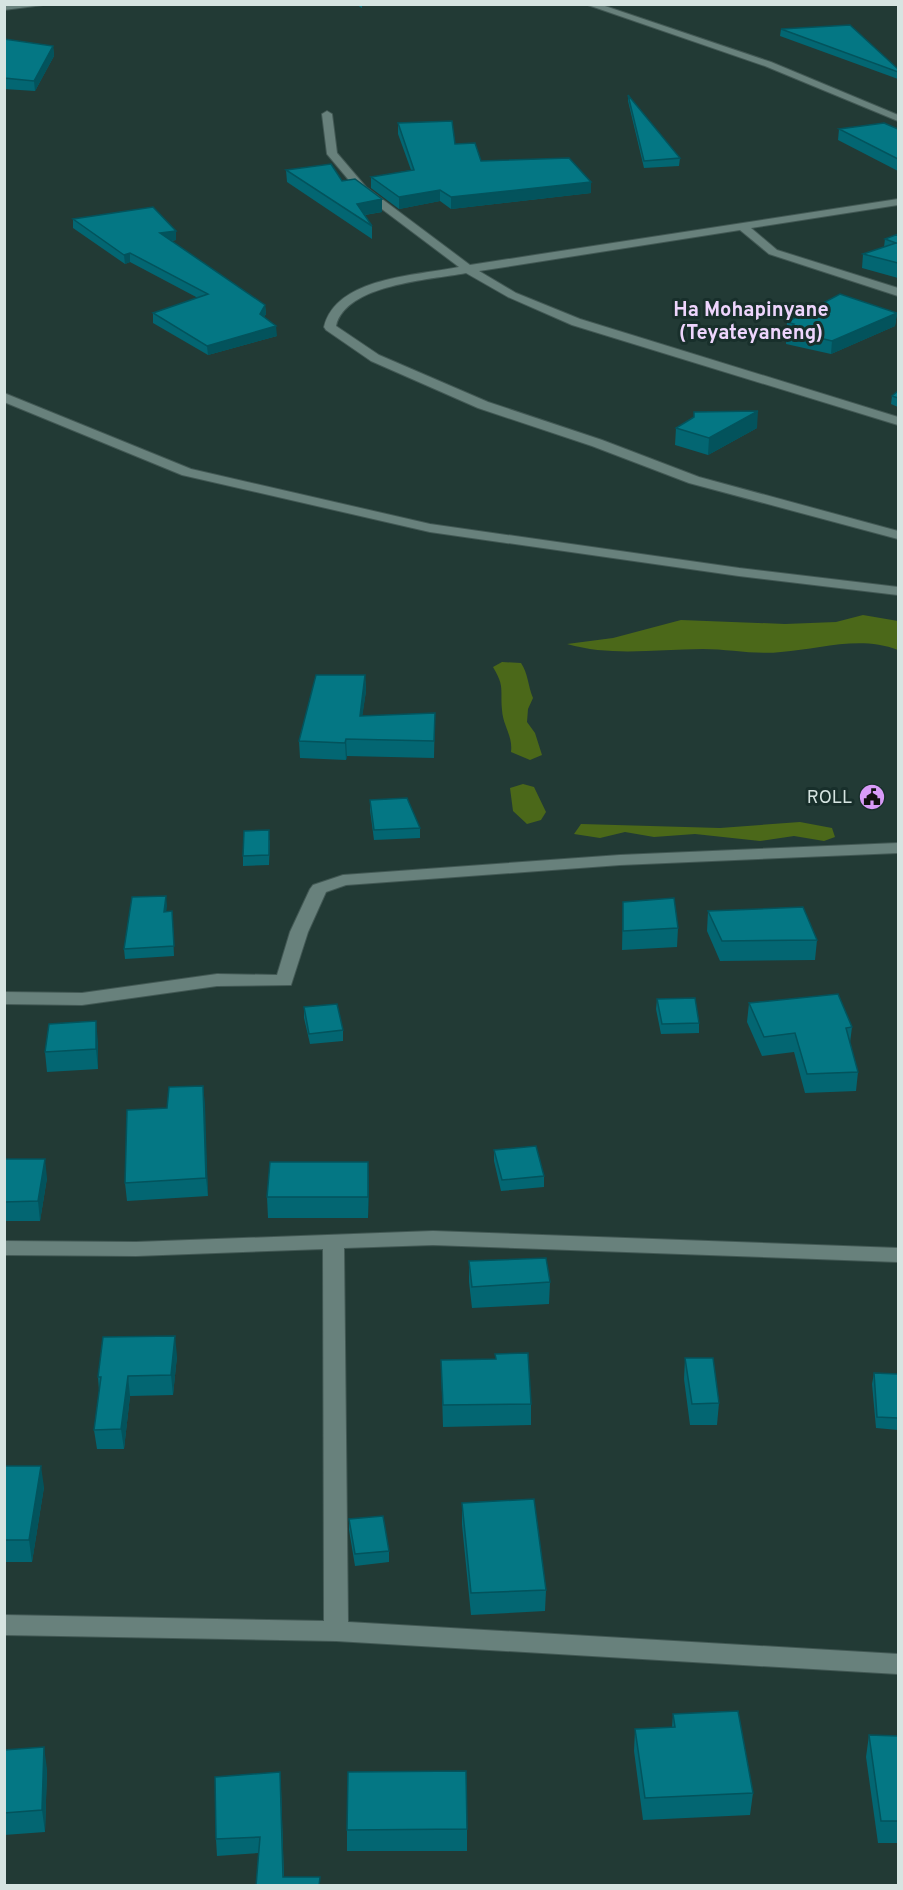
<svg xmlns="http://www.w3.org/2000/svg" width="903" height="1890" font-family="Overpass,sans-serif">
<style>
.forest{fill:#4b6819}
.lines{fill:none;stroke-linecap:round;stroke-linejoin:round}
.street-casing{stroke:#425854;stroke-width:2}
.secondary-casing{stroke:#425854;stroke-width:2}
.street{fill:#68817c;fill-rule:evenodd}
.secondary{fill:#68817c;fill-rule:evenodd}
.wall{fill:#036672}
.shaded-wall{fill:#03535c}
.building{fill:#047784;stroke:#03535c;stroke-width:1.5}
.labels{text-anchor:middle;stroke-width:6;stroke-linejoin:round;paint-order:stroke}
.poi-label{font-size:18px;fill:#d6e4e1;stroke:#182f2b;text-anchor:end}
.far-district-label{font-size:20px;font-weight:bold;fill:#eed5fd;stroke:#182f2b}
</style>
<rect width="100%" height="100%" fill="#223a35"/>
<path class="forest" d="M863 615 898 621V650C860 635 820 649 781 652 755 655 729 649 703 649 656 649 613 657 567 644L613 638 681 620 785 624 836 622Z
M502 662 521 663C528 673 528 686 533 698L528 709 527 722 535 733 542 755 530 760 511 752C513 736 503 726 502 710 500 689 505 687 493 667Z
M523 784 534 787 546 812 541 820 527 824 513 811 510 788Z
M800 822 832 828 835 837 824 841 794 836 760 841 695 834 654 837 625 832 600 838 574 834 581 824 720 828Z"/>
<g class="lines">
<g class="street-casing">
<path id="street" d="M4 4H51L4 10Z
M327 111 332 114 337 153 366 187 470 265 898 199V205L751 228 777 250 898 288V296L769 254 740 230 479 271 516 293 580 319 898 417V425L572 325 508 297 466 273C430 280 346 284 336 326L379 355 488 402 602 440 699 477 898 531V539L689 483 592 446 478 408 371 361 326 330 324 327C336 277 416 276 459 267L358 191 327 154 322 114Z
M4 393 191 469 430 524 739 568 898 587V595L739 576 430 532 182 475 4 402Z
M898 843V853L620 865 346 885 326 892 308 932 291 985 217 986 82 1005 4 1004V992L82 993 217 974 277 975 290 932 310 889 313 885 343 875 620 855Z
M433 1231 898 1248V1262L433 1245 344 1248 348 1622 898 1654V1674L336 1641 4 1635V1615L324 1621 323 1249 136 1256 4 1255V1241L136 1242Z"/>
</g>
<g class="secondary-casing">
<path id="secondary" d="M585 4H599L771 62 898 115V121L765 66Z"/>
</g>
<use href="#street" class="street"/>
<use href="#secondary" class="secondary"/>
</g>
<path class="wall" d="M355 4H362V8Z
M781 29 898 69V79L780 36Z
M4 39 53 46 54 56 35 91 4 89Z
M628 95 680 158 679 166 644 168 628 101Z
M398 123 455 144 481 161 591 182V193L451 209 440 201 399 209 371 188V177L411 170 398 134Z
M839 129H898V171L838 140Z
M286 170 342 181 382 212 365 215 372 226V239L287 182Z
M73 219 176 240 172 241 265 305 266 314 264 317 277 336 208 355 153 323V313L198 298 130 262 125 264 73 228Z
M898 234V278L862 268 863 254 884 247 885 239Z
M897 313 895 326 831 354 786 344 787 322Z
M898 391V407L891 404 892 396Z
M694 412 757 428 708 455 675 445 676 428 694 418Z
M365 675 366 691 362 716 435 713 434 758 347 756 346 760 300 758 299 741Z
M370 800 420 828V838L374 840 370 810Z
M270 840 269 865 243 866V856Z
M166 896V912L172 911 174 956 125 959 124 949Z
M623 902 678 928 677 947 622 950Z
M708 911 817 940 815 960 720 961 707 931Z
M657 999 699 1023V1033L661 1034 656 1009Z
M749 1003 852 1027 850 1043 858 1072 856 1091 805 1093 794 1052 762 1056 747 1022Z
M304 1007 343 1030V1041L310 1044 304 1018Z
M98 1042V1069L47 1072 45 1052Z
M203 1086 208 1196 127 1201 125 1183Z
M494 1150 544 1176V1187L501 1191 494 1161Z
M4 1159 47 1178 40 1221H4Z
M369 1183 368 1218H268L267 1197Z
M469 1261 550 1282 549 1304 472 1308 469 1282Z
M495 1354 531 1404V1425L443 1427 441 1360 495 1359Z
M177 1356 173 1395 130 1396 124 1449H97L94 1430 99 1391 98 1377Z
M685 1358 719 1403 717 1425H690L684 1379Z
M874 1373 898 1374V1430L876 1428 872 1384Z
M4 1466 44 1487 32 1562H4Z
M462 1503 546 1590 545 1611 471 1615 462 1525Z
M349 1519 389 1551V1562L355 1566 349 1530Z
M673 1714 753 1793 750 1815 643 1820 634 1751 635 1729 672 1727Z
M869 1735 898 1736V1843H878L866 1757Z
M4 1750 47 1769 45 1832 4 1835Z
M281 1789 284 1877 256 1886 259 1853 217 1856 216 1839Z
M467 1829V1851H347V1830Z"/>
<path class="shaded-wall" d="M53 46 54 56 35 91 34 81Z
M591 182V193L451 209V197Z
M440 190V201L399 209V197Z
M382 199V212L357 216V204Z
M176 231V240L161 242 160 233Z
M130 253V262L125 264 124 255Z
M265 305 266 314 260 324V314Z
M897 313 895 326 831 354 832 341Z
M276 326 277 336 208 355 207 346Z
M758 411 757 428 708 455 709 438Z
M365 675 366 691 360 733V716Z
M346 739 347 756 346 760 345 743Z
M166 896 167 906 165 922 164 912Z
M96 1021 98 1042V1069L96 1049Z
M203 1086 205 1104 208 1196 206 1178Z
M45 1159 47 1178 40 1221 38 1201Z
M368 1162 369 1183 368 1218Z
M175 1336 177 1356 173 1395 171 1375Z
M128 1376 130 1396 124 1449 121 1429Z
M41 1466 44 1487 32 1562 29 1540Z
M44 1747 47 1769 45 1832 42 1810Z"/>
<path class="building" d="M850 25 898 69V72L781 29Z
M4 39 53 46 34 81 4 78Z
M628 95 680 158 644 161Z
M452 121 455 144 475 143 481 161 569 158 591 182 451 197 440 190 399 197 371 177 414 170 398 123Z
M884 123 898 129V159L839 129Z
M331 164 342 181 355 179 382 199 357 204 372 226 286 170Z
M153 207 176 231 160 233 265 305 260 314 276 326 207 346 153 313 208 294 130 253 124 255 73 219Z
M898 234V263L863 254 896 243 885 239Z
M840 294 897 313 832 341 787 330 794 324 787 322Z
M898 391V398L892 396Z
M758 411 709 438 676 428 694 417V412Z
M316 675H365L360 716 435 713 434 741 346 739 345 743 299 741Z
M407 798 420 828 374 830 370 800Z
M269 830V855L243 856 244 831Z
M166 896 164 912 172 911 174 946 124 949 132 897Z
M674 898 678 928 623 931V902Z
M803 907 817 940 722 941 708 911Z
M838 994 852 1027 846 1028 858 1072 807 1074 795 1033 764 1037 749 1003Z
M695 998 699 1023 662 1024 657 999Z
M337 1004 343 1030 309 1034 304 1007Z
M96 1021V1049L45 1052 49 1024Z
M203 1086 206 1178 125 1183 127 1110 167 1108 169 1087Z
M536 1146 544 1176 502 1180 494 1150Z
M4 1159H45L38 1201 4 1202Z
M270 1162H368V1197H267Z
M546 1258 550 1282 472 1287 469 1261Z
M175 1336 171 1375 128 1376 121 1429 94 1430 101 1377H98L103 1337Z
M528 1353 531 1404 443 1405 441 1360 496 1359 495 1354Z
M685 1358H713L719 1403 692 1404Z
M874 1373 898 1374V1418L877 1417Z
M4 1466H41L29 1540H4Z
M534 1499 546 1590 471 1593 462 1503Z
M383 1516 389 1551 355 1554 349 1519Z
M738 1711 753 1793 645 1798 635 1729 675 1727 673 1714Z
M869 1735 898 1736V1821H881Z
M44 1747 42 1810 4 1813V1750Z
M466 1771 467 1829 347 1830 348 1772Z
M280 1772 283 1877H320L319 1886H256L260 1837 216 1839 215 1777Z"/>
<defs>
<g id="civic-disc" transform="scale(1.35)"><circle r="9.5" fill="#d89bf8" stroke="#182f2b"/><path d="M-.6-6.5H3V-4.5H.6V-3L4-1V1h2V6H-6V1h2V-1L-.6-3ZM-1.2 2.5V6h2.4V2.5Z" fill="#111"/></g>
</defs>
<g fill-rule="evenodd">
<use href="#civic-disc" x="872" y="797"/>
</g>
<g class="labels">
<g class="poi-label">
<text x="852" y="803">ROLL</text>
</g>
<g class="far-district-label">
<text x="751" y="316">Ha Mohapinyane<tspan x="751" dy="23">(Teyateyaneng)</tspan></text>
</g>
</g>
<rect width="903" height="1890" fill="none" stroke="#d6e4e1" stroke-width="12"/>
</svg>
